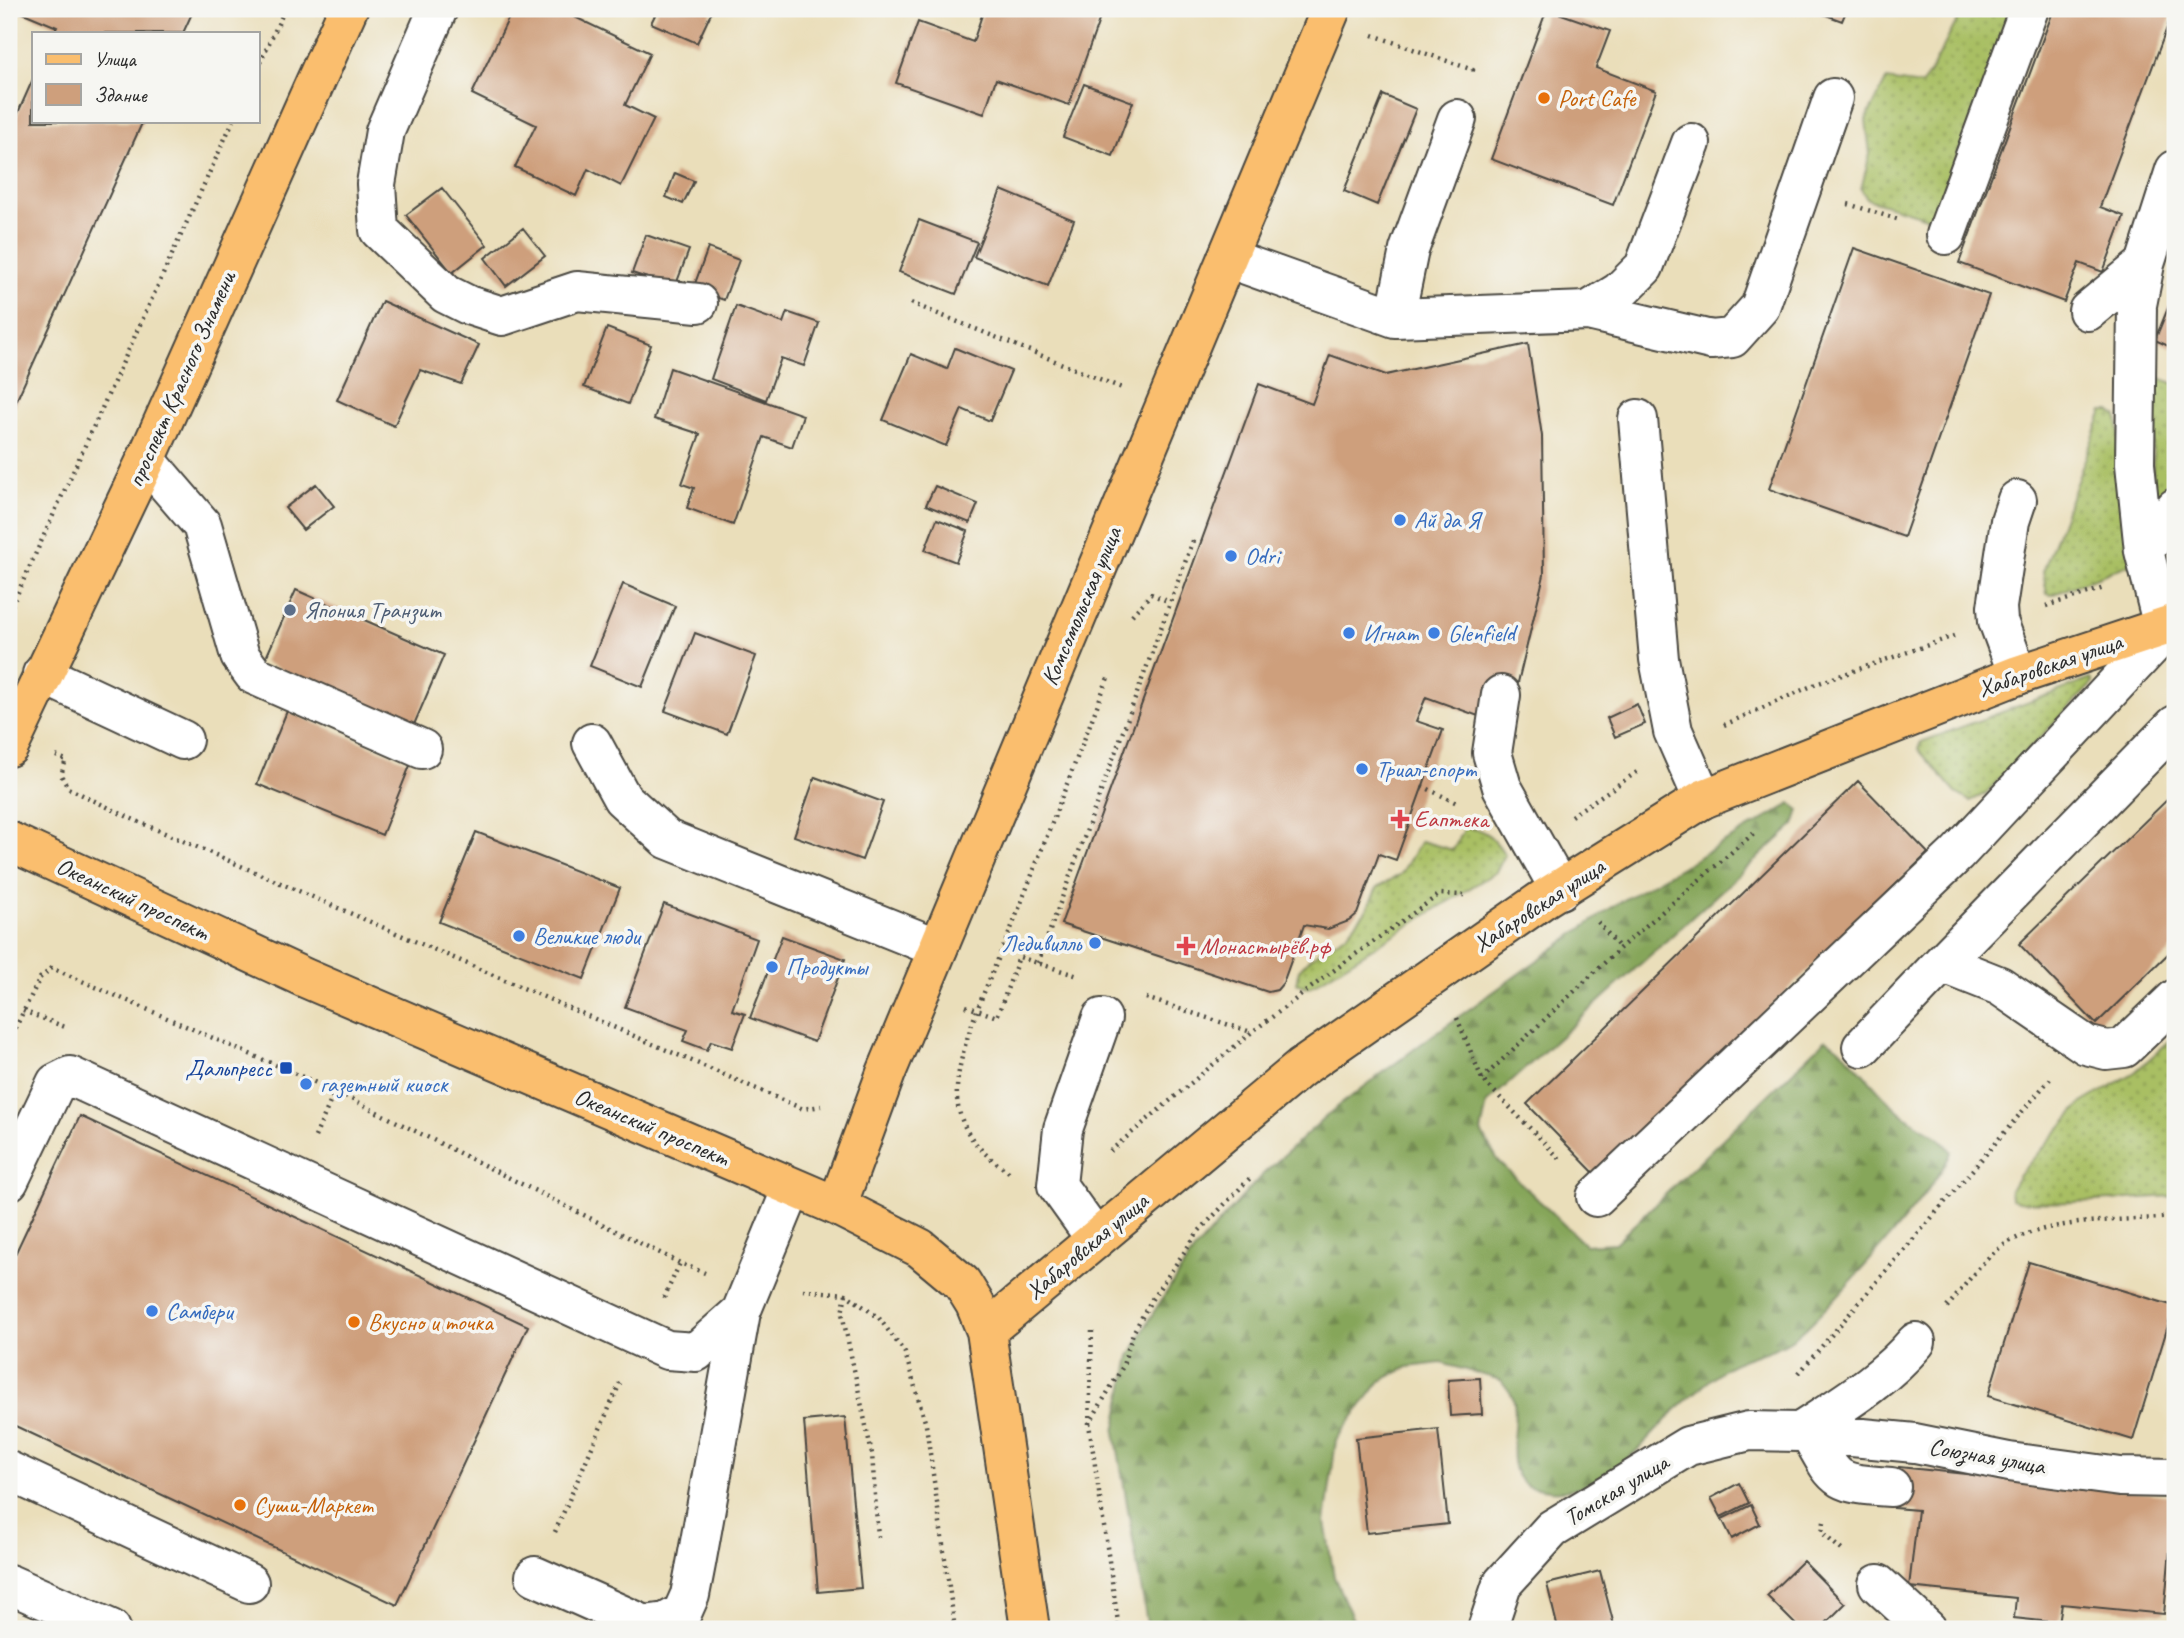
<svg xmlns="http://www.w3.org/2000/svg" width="2184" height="1638" font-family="Caveat,sans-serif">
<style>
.grass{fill:url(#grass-dots);stroke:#6a7548;stroke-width:2}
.forest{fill:url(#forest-firs);stroke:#586842;stroke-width:2}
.building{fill:#ce9f7c}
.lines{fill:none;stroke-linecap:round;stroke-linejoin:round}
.minor-casing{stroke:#484640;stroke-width:42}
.major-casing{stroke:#484640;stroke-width:42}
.path{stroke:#484640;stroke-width:4.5;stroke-dasharray:2 5;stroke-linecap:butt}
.minor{stroke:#fff;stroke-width:38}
.major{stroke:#fabe6e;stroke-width:38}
.food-dot{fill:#e8710a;stroke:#f6f6f2;stroke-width:2.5}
.shop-dot{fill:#3f7fe0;stroke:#f6f6f2;stroke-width:2.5}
.service-dot{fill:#5c6f8a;stroke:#f6f6f2;stroke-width:2.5}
.health-dot{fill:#e0444e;stroke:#f6f6f2;stroke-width:2.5}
.transit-dot{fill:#1a4fb4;stroke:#f6f6f2;stroke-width:2.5}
.labels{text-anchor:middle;stroke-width:7;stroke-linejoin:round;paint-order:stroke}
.food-label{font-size:24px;fill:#c56008;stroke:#f6f6f2;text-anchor:start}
.street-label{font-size:24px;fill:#2b2b2b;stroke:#f6f6f2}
.shop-label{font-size:24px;fill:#366cbe;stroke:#f6f6f2;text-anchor:start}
.service-label{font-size:24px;fill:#4e5e75;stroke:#f6f6f2;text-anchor:start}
.health-label{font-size:24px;fill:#be3a42;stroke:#f6f6f2;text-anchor:start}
.transit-label{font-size:24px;fill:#164399;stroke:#f6f6f2;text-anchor:end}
</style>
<defs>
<pattern id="grass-dots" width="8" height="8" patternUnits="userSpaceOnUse" patternTransform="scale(1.75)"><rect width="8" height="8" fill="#a9bf64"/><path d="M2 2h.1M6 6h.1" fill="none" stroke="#8a9b53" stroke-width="1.8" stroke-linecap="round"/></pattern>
<pattern id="forest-firs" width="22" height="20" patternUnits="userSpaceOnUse" patternTransform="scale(1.75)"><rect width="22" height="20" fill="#86a65a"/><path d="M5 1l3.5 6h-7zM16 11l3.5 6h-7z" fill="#6e874b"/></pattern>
</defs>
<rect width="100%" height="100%" fill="#f6f6f2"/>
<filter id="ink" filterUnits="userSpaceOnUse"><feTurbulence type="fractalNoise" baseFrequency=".0143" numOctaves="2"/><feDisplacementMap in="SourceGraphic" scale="14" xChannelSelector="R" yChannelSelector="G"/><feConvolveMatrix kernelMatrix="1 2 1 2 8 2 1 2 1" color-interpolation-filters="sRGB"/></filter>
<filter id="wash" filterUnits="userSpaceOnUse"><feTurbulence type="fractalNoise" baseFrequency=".00686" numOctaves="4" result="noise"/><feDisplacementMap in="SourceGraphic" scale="28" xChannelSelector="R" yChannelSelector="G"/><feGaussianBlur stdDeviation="1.57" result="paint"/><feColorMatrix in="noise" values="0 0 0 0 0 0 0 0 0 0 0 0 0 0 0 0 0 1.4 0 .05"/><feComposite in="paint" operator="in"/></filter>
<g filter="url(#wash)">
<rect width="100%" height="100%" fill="#eadeba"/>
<path class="grass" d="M1963 9H2014L1933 219 1867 199 1861 189 1870 154 1866 120 1886 80 1921 85 1930 73Z
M2157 377 2175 384V492L2153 504V380Z
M2103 411H2110L2117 417 2135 562 2052 595 2047 594 2043 572Z
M2091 679 2093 683 1985 794 1970 801 1956 793 1918 749 1921 742Z
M1465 828C1485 828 1494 838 1505 855L1496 872 1308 988 1296 983 1299 970 1310 958 1347 934 1366 911 1377 888 1401 874 1421 841 1453 850Z
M2175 1036V1196C2149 1197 2027 1208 2011 1199L2010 1190 2019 1175 2082 1103 2135 1072Z"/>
<path class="forest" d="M1791 804 1799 810 1794 825 1487 1103 1481 1132 1498 1161 1585 1245 1615 1243 1826 1039C1858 1059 1875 1093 1904 1115 1919 1127 1941 1135 1951 1152 1941 1183 1823 1317 1794 1338 1771 1355 1738 1356 1717 1374 1700 1389 1680 1404 1665 1421 1635 1455 1592 1499 1542 1489 1537 1488 1530 1488 1526 1485 1500 1467 1521 1423 1513 1398 1511 1392 1505 1386 1501 1380L1441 1363 1408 1367 1380 1381 1336 1440 1325 1522 1334 1577 1357 1629H1148L1115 1432 1130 1356 1153 1313 1194 1251 1261 1176 1332 1111 1433 1035 1615 905Z"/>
<g id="blocks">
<path class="building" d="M14 9H194L183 33H54L57 27Z
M513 9H558L650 53 625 105 654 119 621 186 588 169 576 196 515 167 536 125 472 94Z
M658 9H713L697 43 651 23Z
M984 9H1103L1069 105 996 79 984 114 896 83 918 22 973 42Z
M1547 9 1610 31 1596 68 1656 91 1613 205 1491 159Z
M1810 9H1847L1842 21Z
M2054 9H2174L2100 207 2124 216 2103 272 2079 263 2064 302 1959 263Z
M33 79V121H143L9 417V133Z
M1084 84 1133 102 1113 156 1063 137Z
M1383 95 1416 109 1377 205 1344 191Z
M675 173 694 181 683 204 666 197Z
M442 188 487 245 452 273 406 215Z
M1001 190 1074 220 1048 286 974 257Z
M919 220 977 242 956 294 899 272Z
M523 228 545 256 506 286 485 258Z
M646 235 689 250 675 287 632 273Z
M708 248 739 260 724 300 693 289Z
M1854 248 1989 295 1904 537 1769 489Z
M2175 291V349L2155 340Z
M382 301 479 345 461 384 420 370 394 426 337 400Z
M736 306 783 323 787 312 819 323 804 366 781 358 766 400 711 379Z
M607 328 651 345 628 404 584 387Z
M1528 344 1542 436 1544 575 1514 699 1481 717 1426 697 1416 721 1443 730 1396 860 1379 854 1357 914 1349 921 1328 929 1304 925 1283 983 1277 990 1268 992 1061 924 1259 384 1312 404 1330 355 1386 375Z
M955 348 1011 371 990 421 962 409 946 446 883 420 911 354 947 369Z
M670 368 803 415 792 447 764 437 733 525 687 508 694 488 682 484 700 434 654 419Z
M316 484 334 506 303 530 285 508Z
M935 486 978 504 970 523 926 505Z
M937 519 968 531 956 562 925 550Z
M623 584 675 606 642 687 590 666Z
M296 590 444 655 413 727 264 662Z
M695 633 756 656 727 734 665 711Z
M1637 704 1645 724 1615 737 1607 718Z
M287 711 411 763 382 835 257 784Z
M815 777 883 802 862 860 794 836Z
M1858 781 1928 853 1597 1176 1527 1104Z
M2175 792V947L2096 1024 2019 944Z
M476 832 620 888 584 979 439 922Z
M664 904 757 939 732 1010 745 1014 732 1048 711 1041 707 1050 683 1041 688 1030 625 1007Z
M782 936 845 959 814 1042 750 1018Z
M80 1116 528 1326 397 1605 9 1423V1267Z
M2029 1262 2174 1306 2133 1440 1988 1396Z
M1480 1378 1482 1414 1450 1416 1448 1380Z
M845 1417 861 1588 818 1592 804 1421Z
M1438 1429 1448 1524 1367 1533 1356 1438Z
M1899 1467 2175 1496 2164 1614 2062 1604 2059 1623 2014 1618 2016 1598 1909 1587 1918 1510 1894 1508Z
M1739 1483 1749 1503 1721 1517 1711 1498Z
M1751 1505 1760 1524 1732 1539 1722 1519Z
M1803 1561 1845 1604 1820 1629H1800L1767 1596Z
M1600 1571 1615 1629H1558L1547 1584Z"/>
</g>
</g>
<g filter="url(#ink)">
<use href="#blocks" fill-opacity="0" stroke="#484640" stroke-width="2"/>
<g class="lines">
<g class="minor-casing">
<path id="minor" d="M438 9 385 131 376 184 379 230 446 294 468 305 502 316 577 291 698 303
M1946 235 2029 9
M1227 258 1395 318 1588 311 1711 340 1732 338 1760 307 1833 98
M1588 311 1619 292 1644 267 1691 143
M2088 311 2145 264
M1395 318 1409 250 1457 119
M1638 419 1659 659 1673 731 1703 799
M146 460 202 525 240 656 254 675 422 749
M2017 500 2010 521 1997 607 1998 621 2018 675
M2144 551 2175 508
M2163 627 2144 551 2135 464 2137 305 2145 264 2175 170
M42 674 183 740
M1501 695 1492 753 1502 787 1560 890
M2175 725 1942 963 2000 986 2086 1045 2106 1050 2124 1048 2175 999
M592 743 622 798 667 839 938 948
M1862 1047 1942 963
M9 1181 56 1083 70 1076 667 1350 696 1352 741 1312
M1596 1197 1957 854 2159 638 2175 631
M1095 1238 1057 1185 1063 1129 1102 1018
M1800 1432C1841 1405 1884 1380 1916 1342
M1810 1434C1837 1483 1834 1483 1891 1487
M9 1471 249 1583
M535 1576 645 1625 666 1622 682 1613 690 1595 696 1564 741 1312 792 1188
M9 1584 111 1629
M1878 1584 1927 1629
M1487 1629 1502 1584 1552 1529 1688 1446 1749 1431 1800 1432 1915 1443 2009 1462 2120 1477 2175 1478"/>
</g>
<g class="major-casing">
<path id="major" d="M9 747 146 460 348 9
M9 841 305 978 837 1206 920 1248 962 1283 975 1304 986 1331 1030 1629
M837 1206 886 1073 1331 9
M986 1331 1301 1068 1545 898 1703 799 2018 675 2175 623"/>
</g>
<path class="path" d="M1373 35 1473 70 1471 74
M257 69 285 9
M1848 204 1900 220
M911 303 1122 388
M2046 606 2104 588
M9 612 233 121
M1132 615 1151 594 1170 602
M1724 725 1816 684 1954 636
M56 756 66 760 61 775 68 788 130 818 803 1109 821 1106
M1422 786 1457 803
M1571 816 1640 770
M1598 922 1620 948
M1038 963 1194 538
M1146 998 1251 1032
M966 1006 997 1017 1019 957 1078 976
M23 1011 65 1027
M1457 1018 1482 1079 1562 1161
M9 1041 40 978 52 968 335 1091 680 1263 705 1273
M1482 1079 1620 948 1754 833
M315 1137 335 1091
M1110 1151 1252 1032 1353 956 1440 894 1464 895
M1009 1172C984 1155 964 1137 958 1106 949 1060 995 969 1013 924 1045 841 1077 758 1109 675
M803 1290 846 1294 879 1318 905 1353 926 1425 955 1629
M846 1294 842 1313 872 1454 878 1537
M664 1298 680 1263
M1947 1307C1963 1289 1978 1265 1997 1250 2038 1217 2124 1221 2175 1217
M1092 1331 1089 1424 1119 1629
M1799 1373 2050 1079
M1089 1424 1122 1368 1133 1333 1152 1299 1198 1232 1251 1177
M1824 1522 1822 1533 1844 1552
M555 1532 620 1383"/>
<use href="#minor" class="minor"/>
<use href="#major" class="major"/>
</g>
</g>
<g class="food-dot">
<circle cx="1544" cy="98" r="7"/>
<circle cx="354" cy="1322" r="7"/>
<circle cx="240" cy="1505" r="7"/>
</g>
<g class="shop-dot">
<circle cx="1400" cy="520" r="7"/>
<circle cx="1231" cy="556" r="7"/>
<circle cx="1349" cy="633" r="7"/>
<circle cx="1434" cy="633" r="7"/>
<circle cx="1362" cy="769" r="7"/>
<circle cx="519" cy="936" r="7"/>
<circle cx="1095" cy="943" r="7"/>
<circle cx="772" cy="967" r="7"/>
<circle cx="306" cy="1084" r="7"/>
<circle cx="152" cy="1311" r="7"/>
</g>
<circle class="service-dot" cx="290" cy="610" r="7"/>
<g class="health-dot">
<path d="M1396.5 808.5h7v7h7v7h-7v7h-7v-7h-7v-7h7z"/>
<path d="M1182.5 935.5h7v7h7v7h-7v7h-7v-7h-7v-7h7z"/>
</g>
<rect class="transit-dot" x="279" y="1061" width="14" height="14" rx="3.5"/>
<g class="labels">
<g class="food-label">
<text x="1558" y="106">Port Cafe</text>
<text x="368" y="1330">Вкусно и точка</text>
<text x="254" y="1513">Суши-Маркет</text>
</g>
<g class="street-label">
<text transform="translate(181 379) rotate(-66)" y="8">проспект Красного Знамени</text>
<text transform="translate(1081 606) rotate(-67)" y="8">Комсомольская улица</text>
<text transform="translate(2050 665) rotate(-19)" y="8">Хабаровская улица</text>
<text transform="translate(133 899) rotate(25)" y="8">Океанский проспект</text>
<text transform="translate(1539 905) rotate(-33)" y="8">Хабаровская улица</text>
<text transform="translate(652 1127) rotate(23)" y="8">Океанский проспект</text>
<text transform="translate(1087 1246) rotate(-40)" y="8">Хабаровская улица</text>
<text transform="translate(1987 1456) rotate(10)" y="8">Союзная улица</text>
<text transform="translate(1616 1490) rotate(-31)" y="8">Томская улица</text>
</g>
<g class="shop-label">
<text x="1414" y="528">Ай да Я</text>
<text x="1245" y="564">Odri</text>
<text x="1363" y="641">Игнат</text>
<text x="1448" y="641">Glenfield</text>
<text x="1376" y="777">Триал-спорт</text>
<text x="533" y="944">Великие люди</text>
<text x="1081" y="951" text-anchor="end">Ледивилль</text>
<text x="786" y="975">Продукты</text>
<text x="320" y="1092">газетный киоск</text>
<text x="166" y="1319">Самбери</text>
</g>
<g class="service-label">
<text x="304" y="618">Япония Транзит</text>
</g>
<g class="health-label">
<text x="1414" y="827">Еаптека</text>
<text x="1200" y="954">Монастырёв.рф</text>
</g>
<g class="transit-label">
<text x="272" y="1076">Дальпресс</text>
</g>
</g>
<rect width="2184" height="1638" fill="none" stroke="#f6f6f2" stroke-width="35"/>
<rect x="32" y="32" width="228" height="91" fill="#f6f6f2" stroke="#a5a5a2" stroke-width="2"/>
<rect x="46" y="54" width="35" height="10" fill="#fabe6e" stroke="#a5a5a2" stroke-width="2"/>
<text x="94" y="66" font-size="21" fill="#2b2b2b">Улица</text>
<rect x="46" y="84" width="35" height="21" fill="#ce9f7c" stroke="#a5a5a2" stroke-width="2"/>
<text x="94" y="102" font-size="21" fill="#2b2b2b">Здание</text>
</svg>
